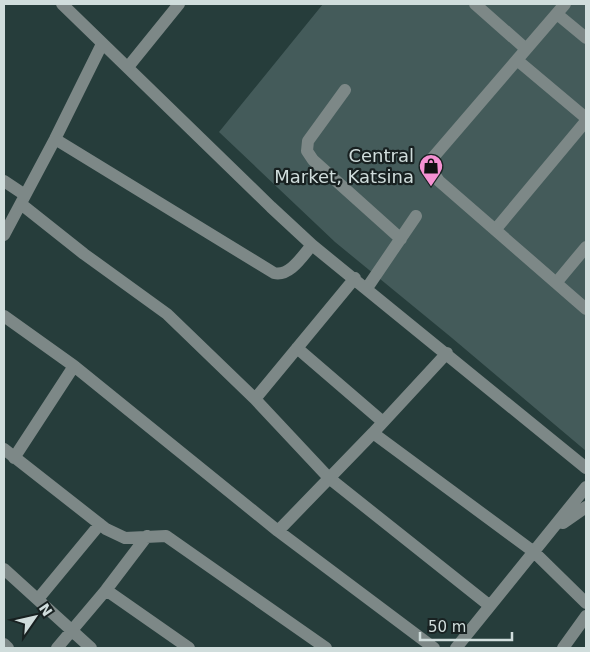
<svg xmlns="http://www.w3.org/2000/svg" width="590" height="652" font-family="'DejaVu Sans',sans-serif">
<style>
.building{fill:#445b5a}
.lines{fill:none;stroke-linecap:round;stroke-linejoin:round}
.minor{stroke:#7d8887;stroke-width:12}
.labels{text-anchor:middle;stroke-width:4.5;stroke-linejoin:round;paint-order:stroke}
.poi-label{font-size:18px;fill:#d0dddc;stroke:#182121;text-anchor:end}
</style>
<rect width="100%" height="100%" fill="#263d3b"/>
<path class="building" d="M323 4H586V451L452 338 335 242 219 132Z"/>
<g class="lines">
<path class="minor" d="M62 4 271 207 312 245 586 468
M475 4 526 49
M565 4 430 161 433 172 439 181 586 309
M557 14 586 38
M517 60 586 118
M128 67 179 4
M345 90 308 141 307 151 313 160 401 239
M55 139 274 273C290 277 303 255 312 245
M4 181 25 195
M21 204 84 254 167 314 255 399 329 478 490 606
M495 230 586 121
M4 235 55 139 102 44
M556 283 586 247
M367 288 416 216
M4 316 74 366 278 531 434 648
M297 348 383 422
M255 399 355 278
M373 433 534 552 586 603
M4 449 106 529 125 538 166 536 326 648
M14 458 74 366
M563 523 586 507
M278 531 373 433 447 353
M4 569 91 648
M106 590 189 648
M38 599 100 524
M4 644 8 648
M57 648 106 590 147 536
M456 648 586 487
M563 648 586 616"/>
</g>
<defs>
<g id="shop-pin" transform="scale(1.25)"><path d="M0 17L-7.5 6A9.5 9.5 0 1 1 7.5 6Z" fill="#f591d2" stroke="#182121"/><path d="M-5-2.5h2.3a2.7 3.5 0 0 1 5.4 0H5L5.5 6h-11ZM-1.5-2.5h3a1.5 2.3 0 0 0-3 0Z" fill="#111"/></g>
</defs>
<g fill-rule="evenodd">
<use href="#shop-pin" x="431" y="166"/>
</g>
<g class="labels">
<g class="poi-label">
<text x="414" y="162">Central<tspan x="414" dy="21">Market, Katsina</tspan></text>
</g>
</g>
<rect width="590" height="652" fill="none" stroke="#d0dddc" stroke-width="10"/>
<g transform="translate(35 617) rotate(56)" stroke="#182121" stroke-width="4" paint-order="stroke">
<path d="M0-4L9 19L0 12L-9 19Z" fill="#d0dddc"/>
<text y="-8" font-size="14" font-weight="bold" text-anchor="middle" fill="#d0dddc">N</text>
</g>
<path d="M420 632v8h92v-8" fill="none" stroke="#d0dddc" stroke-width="2.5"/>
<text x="428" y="632" font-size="15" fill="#d0dddc" stroke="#182121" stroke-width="4" paint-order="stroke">50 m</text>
</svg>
